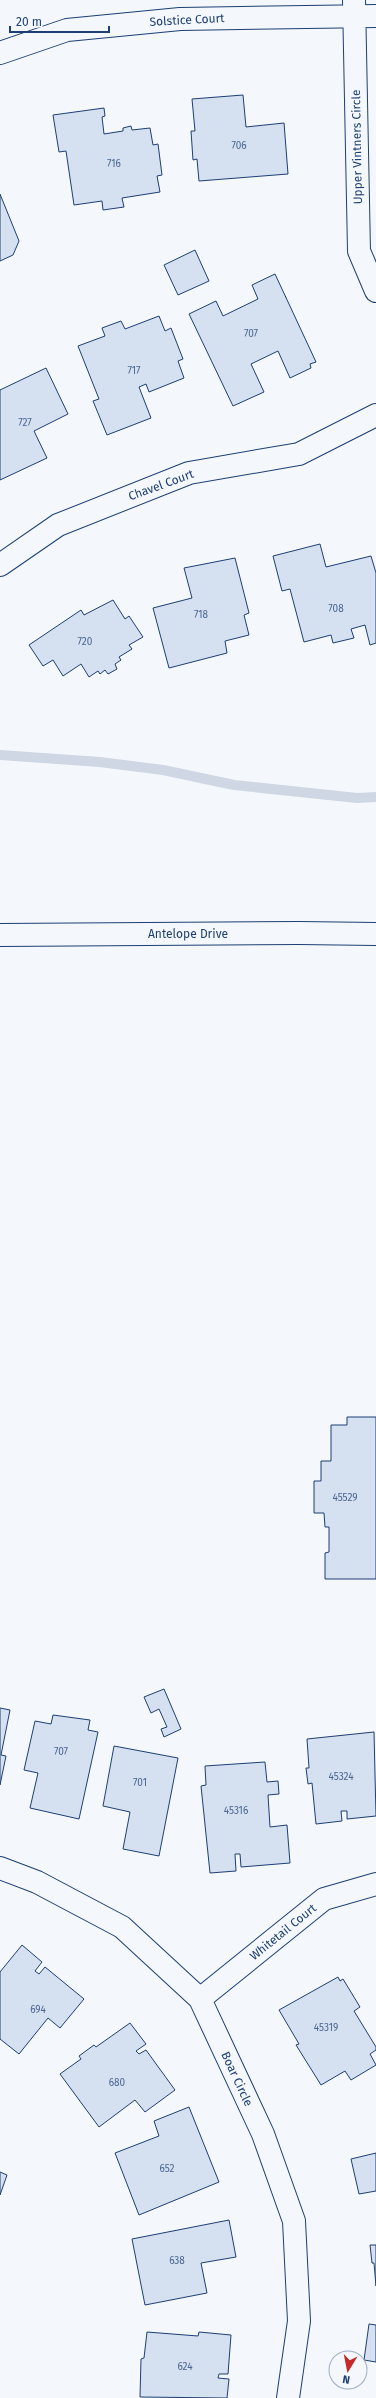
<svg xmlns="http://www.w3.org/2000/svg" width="376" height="2398" font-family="'Fira Sans',sans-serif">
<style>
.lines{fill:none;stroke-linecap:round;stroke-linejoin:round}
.stream{stroke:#cfd7e4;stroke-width:10}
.building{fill:#d5e0f0;stroke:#1d3f73}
.minor-casing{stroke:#1d3f73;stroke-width:24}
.minor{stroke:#f4f7fb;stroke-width:22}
.labels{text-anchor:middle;stroke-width:3;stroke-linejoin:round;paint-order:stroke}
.number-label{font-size:10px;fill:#4b6792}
.street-label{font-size:12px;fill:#1d3f73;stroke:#f4f7fb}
</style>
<rect width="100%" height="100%" fill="#f4f7fb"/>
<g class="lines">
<path class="stream" d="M0 755 100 762 163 770 234 785 357 798 376 797"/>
</g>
<path class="building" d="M243 95 246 127 284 123 288 174 199 181 197 159 193 160 191 131H195L192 99Z
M104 108 105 116 102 117 104 134 123 131V128L131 126 132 130 150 128 153 145 158 144 162 175 157 176 160 192 122 198 124 207 103 210 102 201 74 205 66 151 59 152 53 115Z
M0 194 19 241 13 255 0 261Z
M195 250 209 281 178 295 164 265Z
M275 274 316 362 310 364 311 368 290 378 278 351 251 364 264 392 233 406 189 314 216 301 223 316 258 299 252 285Z
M159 316 165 331 171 328 183 359 178 361 184 378 149 392 146 384 139 387 151 418 107 435 93 401 99 399 78 346 105 336 102 328 121 321 125 329Z
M46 368 68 414 34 431 47 458 0 480V390Z
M320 544 326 567 371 556 376 573V643L370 645 365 625 351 629 354 638 333 643 331 635 304 642 290 589 282 591 273 556Z
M235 558 249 613 244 615 249 635 225 641 227 653 169 668 153 608 192 598 184 568Z
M113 600 125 619 129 616 143 637 129 645 132 649 119 657 121 660 115 664 117 669 108 674 105 670 100 674 98 671 89 677 81 664 63 676 53 660 43 666 29 645 81 610 84 615Z
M347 1417H376V1579H325V1553L329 1552V1527H325L324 1513H314V1481H321V1461H331V1425H347Z
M164 1689 181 1729 164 1737 161 1729 167 1727 159 1709 151 1713 144 1697Z
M0 1708 10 1710 1 1755 6 1756 0 1785Z
M53 1715 90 1720 88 1730 98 1732 79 1819 30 1808 38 1773 24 1770 35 1721 51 1724Z
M374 1732 376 1816 347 1819V1811H341L342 1821 316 1824 312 1783 308 1784 306 1768H309L307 1739Z
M114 1746 178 1758 159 1856 123 1849 130 1812 103 1806Z
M265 1762 267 1782 278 1781 279 1794 268 1795 270 1827 287 1825 290 1863 241 1867 240 1854H235L236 1871 210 1873 201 1786 206 1785 205 1766Z
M22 1945 42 1962 35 1971 39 1974 45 1967 84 1999 60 2028 48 2018 19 2054 0 2039V1972Z
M338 1977 340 1981 343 1979 360 2007 354 2011 376 2047V2050L370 2054 376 2065 351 2080 345 2071 321 2085 296 2045 299 2044 279 2010Z
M130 2023 146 2044 136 2051 139 2054 146 2050 175 2090 145 2112 135 2100 99 2127 60 2074 81 2059 79 2056 94 2045 96 2047Z
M189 2107 219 2182 139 2215 115 2153 159 2136 154 2121Z
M376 2153V2191L359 2194 351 2159Z
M0 2172 7 2175 0 2195Z
M229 2220 236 2257 201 2263 207 2293 145 2305 132 2239Z
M370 2245H376V2286L374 2263H372Z
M369 2324 376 2325V2362L364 2360Z
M147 2332 198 2336 199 2332 231 2335 228 2374H219L218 2378 229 2379 227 2398 140 2397 141 2359 144 2358Z"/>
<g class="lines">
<g class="minor-casing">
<path id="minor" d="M354 0 359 251 376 291
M0 53 67 30 180 19 376 16
M0 565 58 525 189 473 299 454 376 415
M0 935 299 933 376 934
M0 1868 37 1882 122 1927 200 1999 263 2134 294 2221 299 2321 288 2398
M200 1999 324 1899 376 1884"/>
</g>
<use href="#minor" class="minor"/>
</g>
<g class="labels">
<g class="number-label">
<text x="239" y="149">706</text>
<text x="114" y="167">716</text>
<text x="251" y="337">707</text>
<text x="134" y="374">717</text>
<text x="25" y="426">727</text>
<text x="336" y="612">708</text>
<text x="201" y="618">718</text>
<text x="85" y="645">720</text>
<text x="345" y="1501">45529</text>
<text x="61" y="1755">707</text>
<text x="341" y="1780">45324</text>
<text x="140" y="1786">701</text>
<text x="236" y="1814">45316</text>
<text x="38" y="2013">694</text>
<text x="326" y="2031">45319</text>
<text x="117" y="2086">680</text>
<text x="167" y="2172">652</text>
<text x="177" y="2264">638</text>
<text x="185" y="2370">624</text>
</g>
<g class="street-label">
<text transform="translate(187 20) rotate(-3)" y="4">Solstice Court</text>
<text transform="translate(357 147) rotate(-91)" y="4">Upper Vintners Circle</text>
<text transform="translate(161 485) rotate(-20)" y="4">Chavel Court</text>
<text x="188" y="938">Antelope Drive</text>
<text transform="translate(283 1932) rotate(-39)" y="4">Whitetail Court</text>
<text transform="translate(237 2079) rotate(65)" y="4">Boar Circle</text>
</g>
</g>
<g transform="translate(348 2370) rotate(190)"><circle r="19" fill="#f4f7fb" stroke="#9eadc5"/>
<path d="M0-3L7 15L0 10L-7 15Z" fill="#c62828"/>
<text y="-6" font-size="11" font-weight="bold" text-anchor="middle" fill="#1d3f73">N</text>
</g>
<path d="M10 26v6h99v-6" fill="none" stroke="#1d3f73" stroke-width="2"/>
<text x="16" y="26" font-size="12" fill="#1d3f73" stroke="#f4f7fb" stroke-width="3" paint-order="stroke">20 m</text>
</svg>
